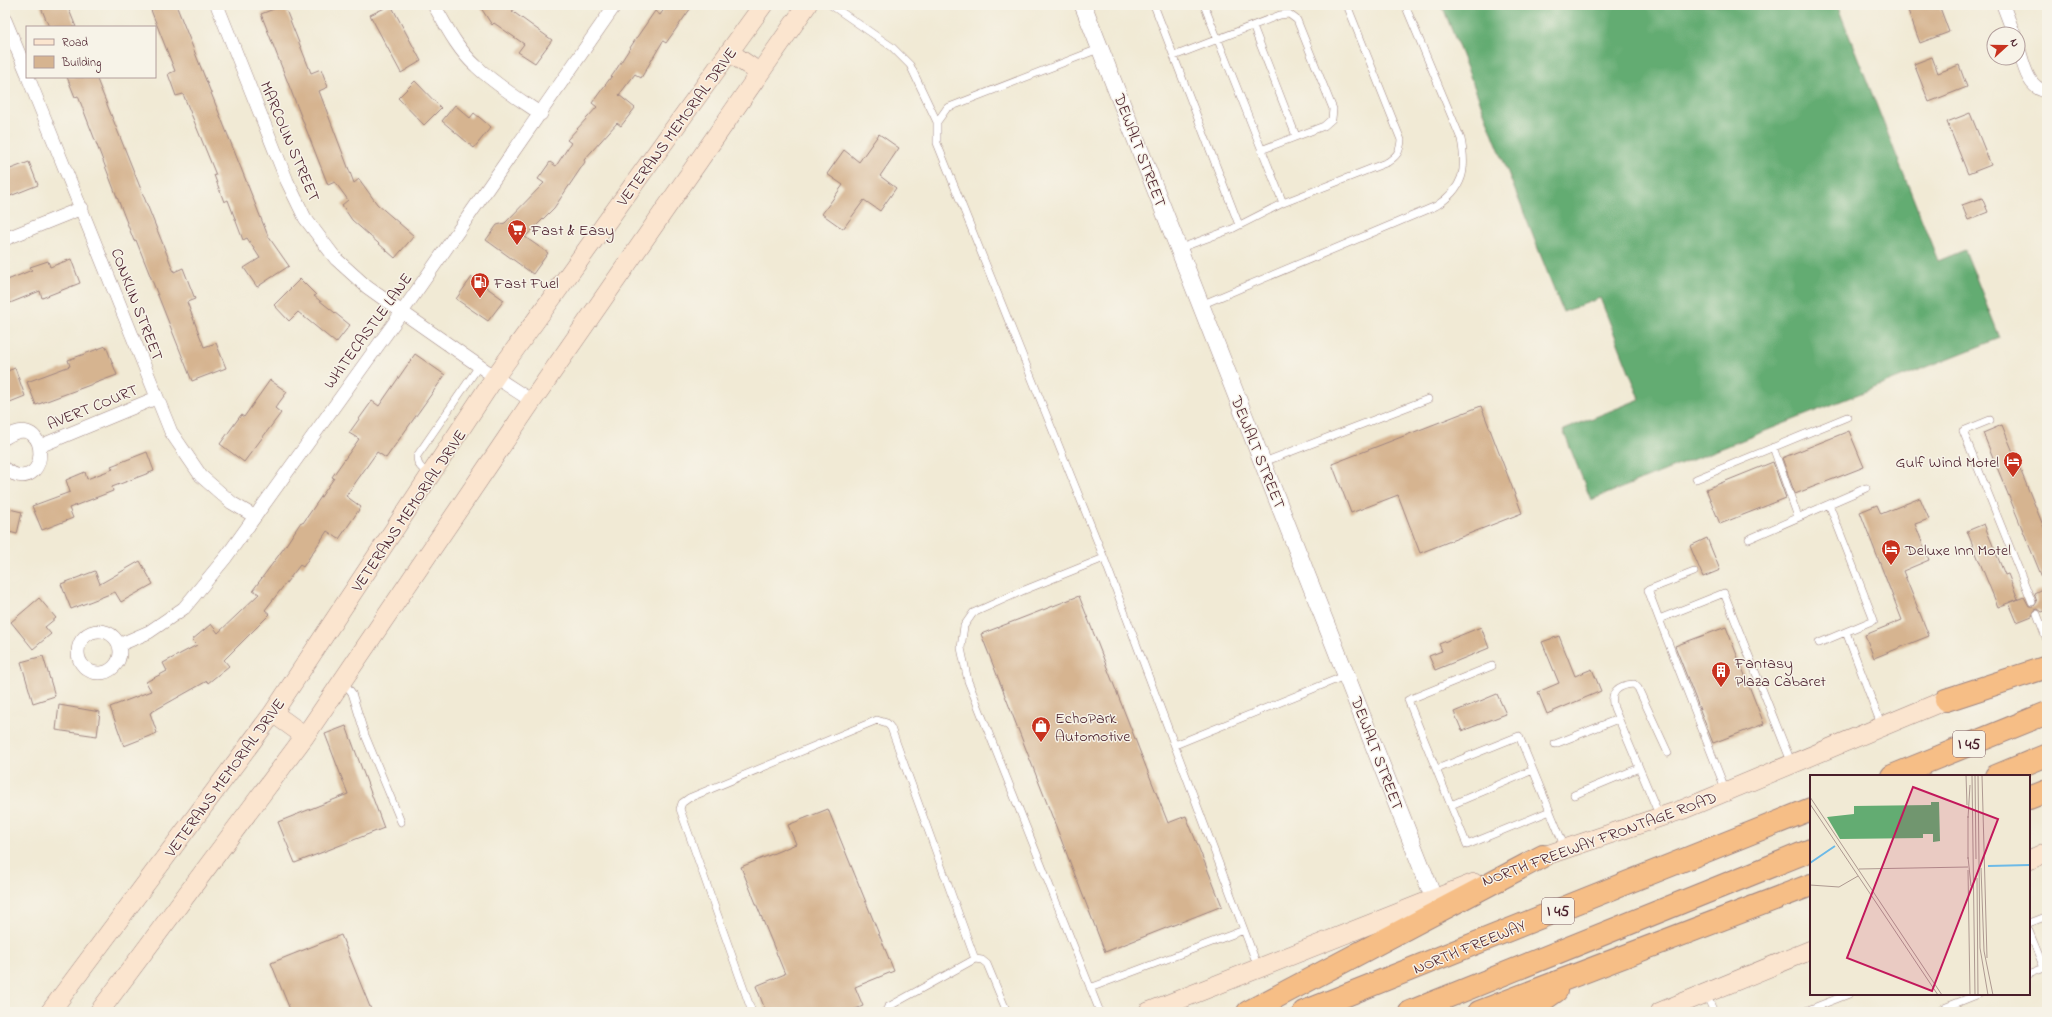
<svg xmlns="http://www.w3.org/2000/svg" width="2052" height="1017" font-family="'Indie Flower',sans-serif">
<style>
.forest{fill:#63ac72;stroke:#56664e}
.building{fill:#d6b490}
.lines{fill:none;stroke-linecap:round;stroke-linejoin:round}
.service-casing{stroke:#9e8480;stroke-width:8}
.minor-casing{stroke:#9e8480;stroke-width:14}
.tertiary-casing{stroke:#9e8480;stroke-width:18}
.secondary-casing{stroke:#9e8480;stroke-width:20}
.motorway-casing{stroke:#9e8480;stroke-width:24}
.service{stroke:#fff;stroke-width:7}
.minor{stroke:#fff;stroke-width:13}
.tertiary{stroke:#fff;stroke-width:17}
.secondary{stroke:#fbe5cf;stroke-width:19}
.motorway{stroke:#f6be86;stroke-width:22}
.labels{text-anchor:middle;stroke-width:3;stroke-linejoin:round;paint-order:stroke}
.shield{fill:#f7f3e8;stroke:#7e5f64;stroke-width:1}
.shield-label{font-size:15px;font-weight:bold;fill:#4a1f2b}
.street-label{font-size:16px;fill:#4a1f2b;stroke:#f7f3e8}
.poi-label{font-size:16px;fill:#4a1f2b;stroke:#f7f3e8;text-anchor:start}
.inset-river{fill:none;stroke:#6dbae7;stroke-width:2}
.inset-road{fill:none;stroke:#ae9991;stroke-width:1}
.view{fill:#c2185b;fill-opacity:0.15;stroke:#c2185b;stroke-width:2}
.inset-edge{fill:none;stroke:#4a1f2b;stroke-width:2}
</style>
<rect width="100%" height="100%" fill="#f7f3e8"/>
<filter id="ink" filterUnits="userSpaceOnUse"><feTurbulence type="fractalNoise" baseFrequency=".025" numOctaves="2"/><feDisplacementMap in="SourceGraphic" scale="8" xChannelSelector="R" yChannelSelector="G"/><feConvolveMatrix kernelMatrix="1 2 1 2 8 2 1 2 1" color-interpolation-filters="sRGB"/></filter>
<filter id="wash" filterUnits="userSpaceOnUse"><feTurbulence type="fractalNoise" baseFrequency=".012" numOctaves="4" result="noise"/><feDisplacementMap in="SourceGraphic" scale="16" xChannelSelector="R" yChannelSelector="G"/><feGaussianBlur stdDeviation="0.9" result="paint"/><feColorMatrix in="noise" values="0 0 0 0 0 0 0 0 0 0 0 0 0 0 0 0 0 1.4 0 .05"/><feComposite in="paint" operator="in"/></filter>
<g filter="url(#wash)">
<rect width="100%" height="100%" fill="#f1ead5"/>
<path class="forest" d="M1442 5H1837L1938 261 1965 250 2000 338 1591 500 1563 430 1640 399 1600 298 1563 312Z"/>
<g id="blocks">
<path class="building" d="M40 5H67L76 27H49Z
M149 5H176L268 236 289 266 257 287 244 268 260 258 247 238 243 240 228 200 224 202 214 175H216L183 94 176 96 168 74 175 71Z
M284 5 311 73 321 69 328 87 319 91 354 183 359 179 377 204 414 236 395 258 352 220 342 205 348 200 335 182 328 185 261 14Z
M391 5 421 61 401 73 370 15Z
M479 5H521L512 11 552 40 535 63 518 52 524 44 494 23 492 25Z
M667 5H693L666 43 663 41 641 78 635 74 619 95 635 108 621 126 617 123 584 160 585 162 554 208 525 237 548 253 533 274 486 240 497 225 505 223 544 183 538 179 550 162 556 166 571 143 567 140 597 107 592 103 614 73 637 37 655 11 660 15Z
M1906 5H1939L1949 32 1920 43Z
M1932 57 1938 73 1959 65 1967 87 1929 102 1914 64Z
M67 77H96L174 272 183 268 195 299 187 302 204 347 216 343 226 368 192 381 136 240 134 241 78 96 75 97Z
M415 81 441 108 424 125 398 98Z
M455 105 470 118 474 113 491 127 474 148 442 121Z
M1970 113 1991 165 1968 174 1947 122Z
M879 134 899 148 880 176 896 188 880 211 864 200 843 229 822 214 843 185 827 174 844 150 859 162Z
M29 162 38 185 5 198V171Z
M1982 198 1988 212 1968 220 1962 205Z
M71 259 80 283 42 298 40 291 5 305V281L32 270 30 267 48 261 50 267Z
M472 277 504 300 488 321 456 299Z
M300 279 316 295 314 296 350 325 336 343 298 312 289 321 274 305Z
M106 346 117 375 36 405 27 382 70 366 68 360Z
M415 354 445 375 386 458 377 452 346 496 361 507 339 539 327 531 303 567 300 565 265 610 270 614 224 660 229 666 208 683 207 681 150 713 157 733 124 746 110 707 151 691 146 682 167 671 163 663 197 645 192 640 211 624 218 633 259 594 253 590 284 548 301 522 303 523 334 478 332 477 359 439 349 433 372 401 379 406Z
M15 368 25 396 5 404V372Z
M270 380 287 392 275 408 281 413 244 462 220 444 241 415 244 417Z
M1481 406 1522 513 1420 553 1398 495 1351 513 1332 464Z
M2002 425 2047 535V610L2042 612 2038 609 2035 610 2032 616 2017 622 2009 603 2024 597 2029 606H2034L2037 602 2034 593 2046 587 1983 433Z
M1849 431 1864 467 1795 494 1782 458Z
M147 452 154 471 112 487 113 491 69 508 73 518 42 530 32 506 70 492 66 480 85 472 87 479 113 469 111 466Z
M1773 462 1786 498 1720 524 1706 489Z
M1920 498 1929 519 1915 524 1929 560 1903 571 1929 636 1874 658 1865 635 1902 620 1860 512 1877 505 1881 514Z
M5 508 22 512 17 534 5 531Z
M1984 524 2005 575 2008 574 2018 599 1998 607 1967 531Z
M1707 538 1720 570 1703 577 1690 546Z
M140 561 153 584 121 602 115 592 71 609 61 584 95 571 100 584Z
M1079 596 1168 823 1186 816 1222 906 1105 952 981 634Z
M39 598 56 618 45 627 51 634 33 649 11 622Z
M1481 627 1489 648 1435 670 1429 656 1442 651 1439 644Z
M1726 627 1764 724 1713 743 1675 646Z
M1559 636 1575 676 1592 669 1601 691 1547 714 1538 692 1559 683 1542 642Z
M43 656 55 696 33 703 21 662Z
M1497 694 1506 714 1462 731 1454 712Z
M59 705 100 712 97 736 56 730Z
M346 726 384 828 295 863 278 822 348 794 325 734Z
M828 809 894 971 855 987 863 1006 848 1012H766L756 986 785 974 741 867 796 844 788 825Z
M341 935 372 1012H291L271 963Z"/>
</g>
</g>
<g filter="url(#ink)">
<use href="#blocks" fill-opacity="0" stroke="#9e8480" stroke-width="1"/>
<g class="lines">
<g class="service-casing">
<path id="service" d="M831 5 892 47 910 65 937 122
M1154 5 1239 225
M1204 5 1283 203
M1253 26 1296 136
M1101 48 947 108 937 122V143L1104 558 1258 967
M1174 56 1280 15 1289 14 1297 20 1333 109 1332 119 1324 126 1261 150
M1178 249 1232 229 1283 203 1388 162C1398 155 1400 151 1401 140L1347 5
M1201 305 1436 206C1464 188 1467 170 1461 139L1405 5
M1990 420 1963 431 2032 602
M1773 447 1798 517
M1264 462 1428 399
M430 474C422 469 417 466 417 456L479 366
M1696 479 1847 417
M1749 539 1866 488
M2037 614 2047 640
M1659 619 1648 590 1694 572
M1846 632 1882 727
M1819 643 1874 620 1829 504
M1492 666 1408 700 1467 845 1550 811
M343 681 352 693 365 735 401 822
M1555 744 1618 719
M1175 745 1347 675
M1437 769 1519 736 1565 848
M1726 791 1659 619 1724 593 1792 764
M1574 795 1639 768
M1451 805 1533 770
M1660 817 1614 708C1609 692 1618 685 1634 684L1638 688 1668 753
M2029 923 2047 916
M2029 931 2044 968 2029 974
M1090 988 1244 930
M1706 994 1714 1012
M5 1010 7 1012
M752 1012 680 809 682 803 689 798 877 720 887 723 891 728 975 959
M885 1012 888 1007 975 959 982 960 987 964 1007 1012
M1100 1012 968 681 961 648 964 626 973 613 1022 591 1104 558
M1803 1012 1849 994
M1934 1012 1979 994"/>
</g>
<g class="minor-casing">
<path id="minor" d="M217 5 287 181 305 218 336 259 367 287 402 312 495 377 532 401
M434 5C446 26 458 50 476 66 496 85 519 99 541 114
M2003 5 2014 34
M5 20 27 73
M2018 46C2023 61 2027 90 2047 91
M28 77 171 432 201 476 232 503 254 516
M5 239 82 208
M5 438C52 406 51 501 5 469
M40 446 156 398
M78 652a21 21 0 1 1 42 0a21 21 0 1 1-42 0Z
M119 645 149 632 184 608 226 557 402 312 615 5"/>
</g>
<g class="tertiary-casing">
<path id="tertiary" d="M1083 5 1434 899"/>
</g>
<g class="secondary-casing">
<path id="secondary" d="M729 52 760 73
M273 713 305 736
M2029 860 2047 852
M1529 861 1684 809 1960 694
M50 1012 273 713 495 377 763 5
M99 1012 305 736 532 401 807 5
M1148 1012 1474 883
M1660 1012 1811 950"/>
</g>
<g class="motorway-casing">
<path id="motorway" d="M1946 700 2047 667
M1892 776 2047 713
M1996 776 2047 755
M2029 798 2047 791
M1248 1012 1543 856
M1304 1012 1811 809
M1410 1012 1811 850
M1479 1012 1811 885
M1526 1012 1556 991"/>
</g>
<use href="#service" class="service"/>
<use href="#minor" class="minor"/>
<use href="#tertiary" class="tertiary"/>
<use href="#secondary" class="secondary"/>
<use href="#motorway" class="motorway"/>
</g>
</g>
<defs>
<g id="supermarket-pin" transform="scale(1)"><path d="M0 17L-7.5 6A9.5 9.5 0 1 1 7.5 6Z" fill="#c8321e" stroke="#f7f3e8"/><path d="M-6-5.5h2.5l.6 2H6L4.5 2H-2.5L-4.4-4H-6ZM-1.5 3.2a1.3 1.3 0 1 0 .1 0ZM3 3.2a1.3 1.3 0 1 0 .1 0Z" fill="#fff"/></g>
<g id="fuel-pin" transform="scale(1)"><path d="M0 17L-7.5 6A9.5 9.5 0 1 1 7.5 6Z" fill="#c8321e" stroke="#f7f3e8"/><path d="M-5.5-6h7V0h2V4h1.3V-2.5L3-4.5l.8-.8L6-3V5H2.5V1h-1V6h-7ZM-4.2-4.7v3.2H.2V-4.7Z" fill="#fff"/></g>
<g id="hotel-pin" transform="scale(1)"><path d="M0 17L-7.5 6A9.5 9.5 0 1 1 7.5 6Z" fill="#c8321e" stroke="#f7f3e8"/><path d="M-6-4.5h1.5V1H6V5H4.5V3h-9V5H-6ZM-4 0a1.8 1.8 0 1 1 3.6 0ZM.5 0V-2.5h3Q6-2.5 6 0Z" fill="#fff"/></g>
<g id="building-pin" transform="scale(1)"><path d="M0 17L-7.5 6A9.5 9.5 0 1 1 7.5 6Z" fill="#c8321e" stroke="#f7f3e8"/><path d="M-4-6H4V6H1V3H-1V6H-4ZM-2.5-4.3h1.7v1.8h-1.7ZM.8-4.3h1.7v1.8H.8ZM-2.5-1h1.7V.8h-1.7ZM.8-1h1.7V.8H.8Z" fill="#fff"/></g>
<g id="shop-pin" transform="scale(1)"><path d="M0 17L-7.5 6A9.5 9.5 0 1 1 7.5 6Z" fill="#c8321e" stroke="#f7f3e8"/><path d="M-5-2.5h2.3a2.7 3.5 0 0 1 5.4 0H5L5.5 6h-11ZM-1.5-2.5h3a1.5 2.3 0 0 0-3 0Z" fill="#fff"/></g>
</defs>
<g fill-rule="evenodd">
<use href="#supermarket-pin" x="517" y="229"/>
<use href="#fuel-pin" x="480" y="282"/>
<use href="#hotel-pin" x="2013" y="461"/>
<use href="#hotel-pin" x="1891" y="549"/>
<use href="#building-pin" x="1721" y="671"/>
<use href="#shop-pin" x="1041" y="726"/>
</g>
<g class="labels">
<g class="shield">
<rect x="1953" y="731" width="32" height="26" rx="3"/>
<rect x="1542" y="898" width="32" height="26" rx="3"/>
</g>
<g class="shield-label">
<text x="1969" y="749">I 45</text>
<text x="1558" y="916">I 45</text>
</g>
<g class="street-label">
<text transform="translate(676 126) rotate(-54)" y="6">VETERANS MEMORIAL DRIVE</text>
<text transform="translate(291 141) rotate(67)" y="6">MARCOLIN STREET</text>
<text transform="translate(1141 150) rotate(69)" y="6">DEWALT STREET</text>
<text transform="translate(138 304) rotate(69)" y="6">CONKLIN STREET</text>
<text transform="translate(367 330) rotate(-54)" y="6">WHITECASTLE LANE</text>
<text transform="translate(92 406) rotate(-22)" y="6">AVERT COURT</text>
<text transform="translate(1259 452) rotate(68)" y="6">DEWALT STREET</text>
<text transform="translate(408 510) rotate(-56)" y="6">VETERANS MEMORIAL DRIVE</text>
<text transform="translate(1378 753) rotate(69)" y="6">DEWALT STREET</text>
<text transform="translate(224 777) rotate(-54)" y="6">VETERANS MEMORIAL DRIVE</text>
<text transform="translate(1599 838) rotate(-20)" y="6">NORTH FREEWAY FRONTAGE ROAD</text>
<text transform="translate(1469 946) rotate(-22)" y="6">NORTH FREEWAY</text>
</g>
<g class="poi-label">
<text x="531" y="235">Fast &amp; Easy</text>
<text x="494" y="288">Fast Fuel</text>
<text x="1999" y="467" text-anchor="end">Gulf Wind Motel</text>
<text x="1905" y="555">Deluxe Inn Motel</text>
<text x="1735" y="668">Fantasy<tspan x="1735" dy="18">Plaza Cabaret</tspan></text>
<text x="1055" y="723">EchoPark<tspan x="1055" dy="18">Automotive</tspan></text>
</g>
</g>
<g transform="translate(1810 775)">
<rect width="220" height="220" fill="#f1ead5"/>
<path d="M121 27H129L130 66 123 67V59H113V63L30 64 17 42 44 39V31L121 30Z" fill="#63ac72"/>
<path class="inset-river" d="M0 88 25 71M178 91 220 90"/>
<path class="inset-road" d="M156 0 157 30M162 0 165 220M165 0 166 84M168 0 170 173 178 220M172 0 177 183M0 22 132 220M0 29 128 220M158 41V84M158 43 160 10M158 82 161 111M171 93 174 176 183 220M49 94 158 92M158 95 160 220M167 103 168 220M0 110 29 112 48 101"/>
<path class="view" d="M103 12 188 44 122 216 37 183Z"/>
<rect width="220" height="220" class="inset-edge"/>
</g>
<rect width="2052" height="1017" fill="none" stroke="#f7f3e8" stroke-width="20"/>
<rect x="26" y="26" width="130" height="52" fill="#f7f3e8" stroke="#b29e9c"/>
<rect x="34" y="39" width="20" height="6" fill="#fbe5cf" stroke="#b29e9c"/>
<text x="62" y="46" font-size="12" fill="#4a1f2b">Road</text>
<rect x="34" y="56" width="20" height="12" fill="#d6b490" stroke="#b29e9c"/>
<text x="62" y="66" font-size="12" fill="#4a1f2b">Building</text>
<g transform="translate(2006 46) rotate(69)"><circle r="19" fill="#f7f3e8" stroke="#b29e9c"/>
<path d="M0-3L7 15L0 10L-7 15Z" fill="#c8321e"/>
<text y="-6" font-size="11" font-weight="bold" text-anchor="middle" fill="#4a1f2b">N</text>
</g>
</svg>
